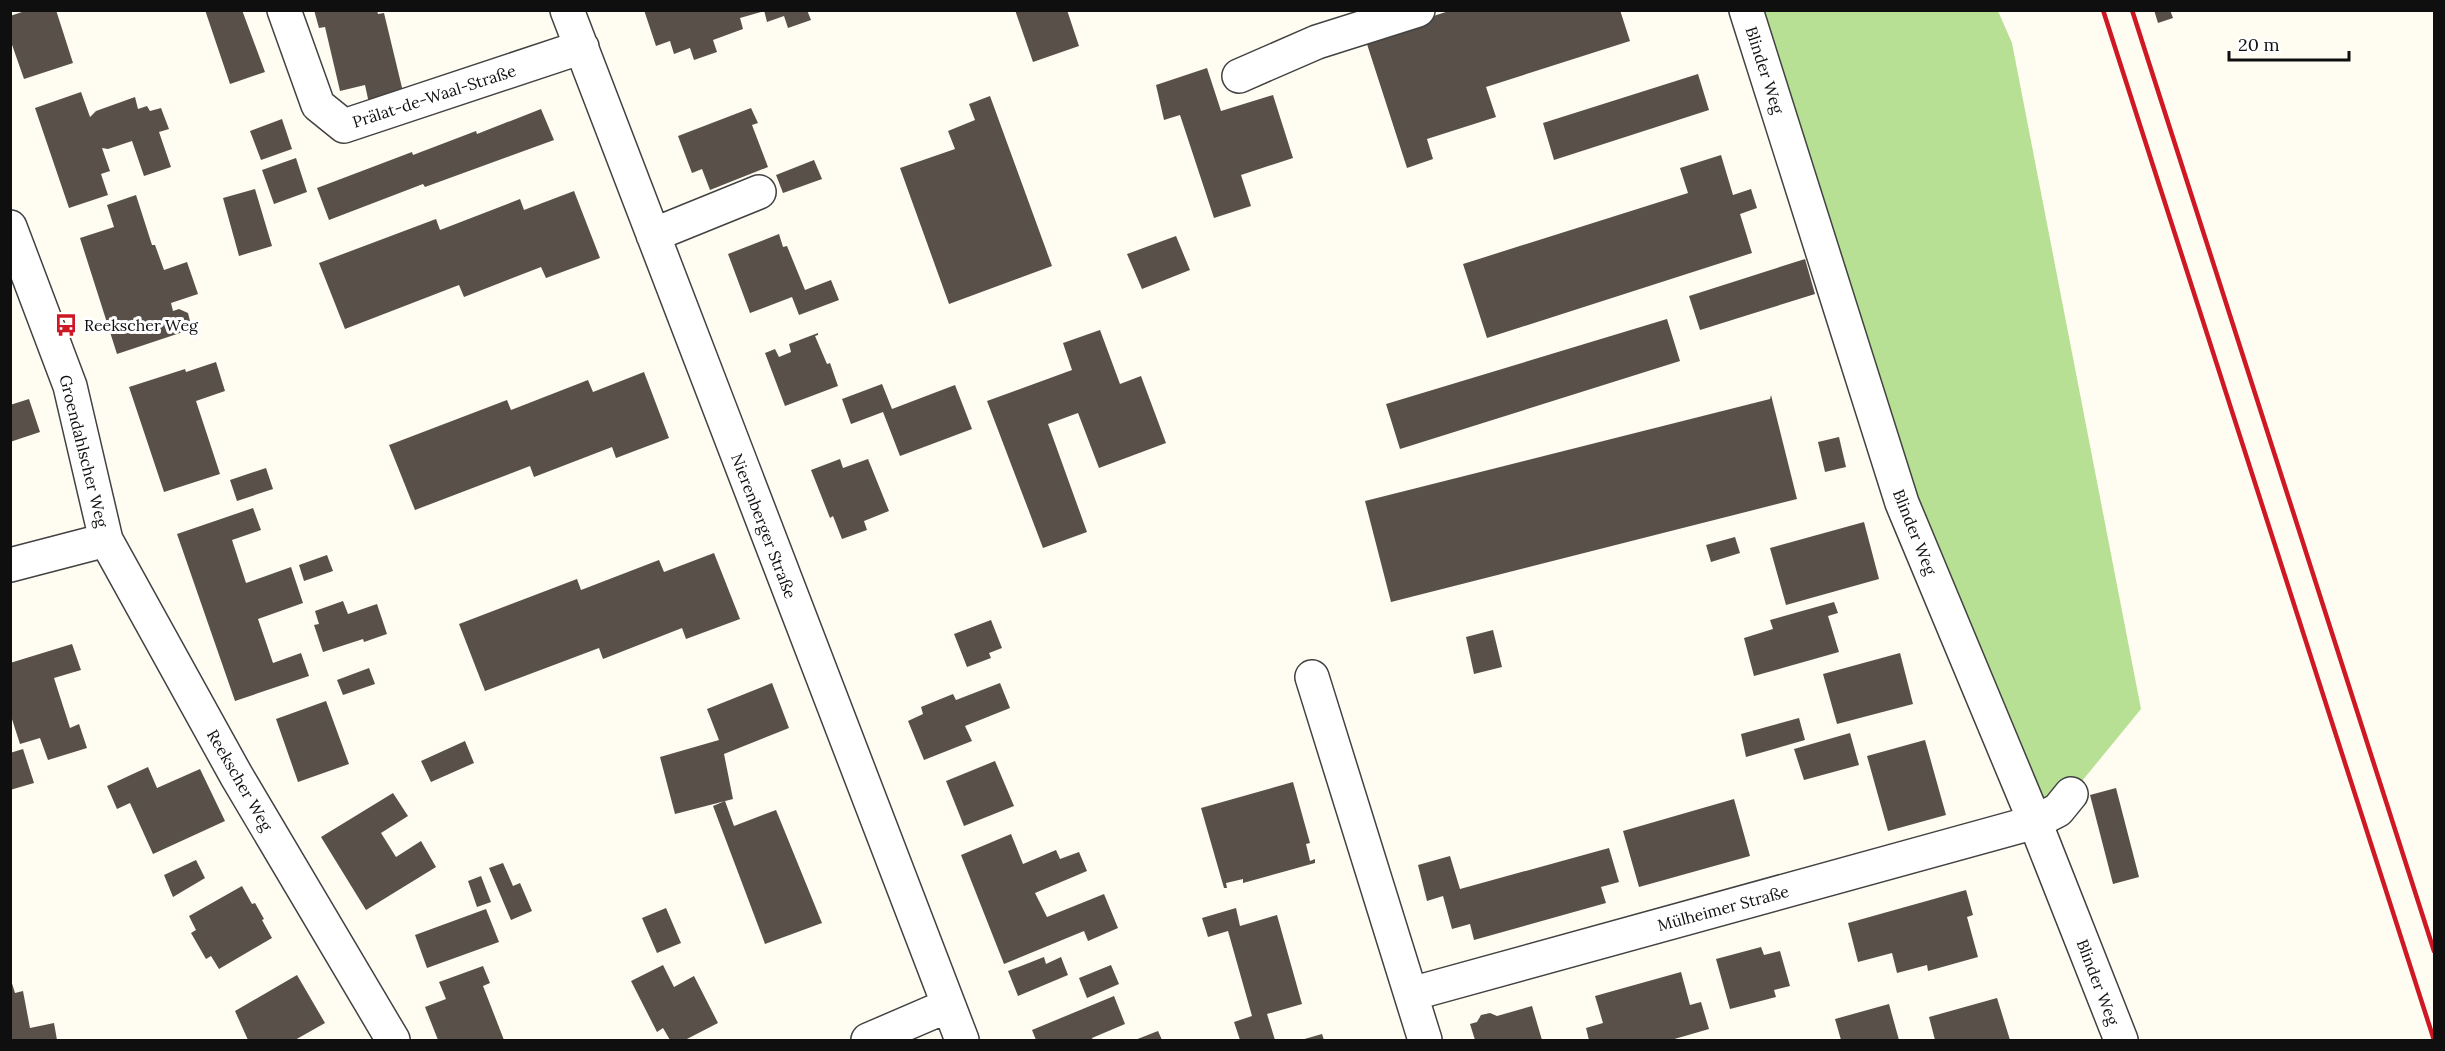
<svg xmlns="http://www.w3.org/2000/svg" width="2445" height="1051" font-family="Lora,serif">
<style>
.forest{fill:#b8e094}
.building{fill:#59504a}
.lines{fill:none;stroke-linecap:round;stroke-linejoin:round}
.minor-casing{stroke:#424242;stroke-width:36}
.minor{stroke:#fff;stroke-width:33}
.rail{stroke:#ce1925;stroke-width:4.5}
.labels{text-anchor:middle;stroke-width:6;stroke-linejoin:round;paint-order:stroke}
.street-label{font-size:16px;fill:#0f0f0f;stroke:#fff}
.poi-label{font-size:16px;fill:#0f0f0f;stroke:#fff;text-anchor:start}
</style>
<rect width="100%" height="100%" fill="#fffcf1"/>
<path class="forest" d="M1742 11H1998L2012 43 2141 709 2028 847Z"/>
<path class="building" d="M28 10H56L73 63 24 79 10 39V16Z
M205 10H242L265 72 230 84Z
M314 10H377L378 14 384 13 404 96 370 108 365 85 340 91 325 27 319 28Z
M644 10H761V12L740 18 743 29 713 40 717 52 694 60 690 48 674 54 670 41 656 46Z
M764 10H807L811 20 788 28 784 16 767 22Z
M1015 10H1067L1079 46 1033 62Z
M1452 10H1620L1630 41 1486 87 1496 117 1427 139 1433 159 1407 168 1365 38Z
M2154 10H2170L2173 18 2158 23Z
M1207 68 1221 111 1273 95 1293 158 1241 175 1251 206 1214 218 1180 115 1164 120 1156 85Z
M1698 74 1709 110 1554 160 1543 123Z
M81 92 90 117 96 111 135 97 138 109 147 106 150 111 161 108 169 129 159 132 171 167 144 176 132 141 108 149 102 148 110 171 101 174 108 195 69 208 35 108Z
M990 96 1052 266 949 304 900 168 955 149 948 131 975 120 969 104Z
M751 108 758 123 752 125 768 167 710 190 702 169 692 173 678 136Z
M541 109 554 140 425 187 423 184 329 220 317 188 412 152 413 155 476 131 477 134Z
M282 119 292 149 261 160 250 131Z
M1721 155 1733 195 1751 189 1757 208 1740 214 1752 253 1487 338 1463 264 1688 193 1680 168Z
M296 158 307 192 274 204 262 170Z
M814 160 822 179 783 193 776 175Z
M255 189 272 246 239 256 223 198Z
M574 191 600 258 546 278 541 267 464 297 459 285 345 329 319 263 436 219 440 230 520 199 524 210Z
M136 195 152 245H155L164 270 187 262 198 294 171 303 173 311 179 309 188 313 192 329 117 354 80 238 114 227 107 205Z
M779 234 783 247 787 246 805 290 831 280 839 300 799 315 792 297 750 313 728 254Z
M1176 236 1190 270 1142 289 1127 254Z
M1805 259 1815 294 1700 330 1689 296Z
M1667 319 1680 361 1400 449 1386 404Z
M1100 330 1120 384 1141 376 1166 443 1099 468 1078 413 1048 424 1087 532 1043 548 987 401 1072 370 1063 343Z
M818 333V335L815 336 827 364 830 363 838 386 785 406 765 353 775 349 779 357 791 352 789 344Z
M216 362 225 391 196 401 220 474 164 492 129 387 185 369 186 372Z
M644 372 669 438 616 458 612 447 534 477 530 466 415 510 389 445 507 400 511 410 588 380 593 392Z
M882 384 892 409 955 385 972 429 900 456 883 412 851 424 842 399Z
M1771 395 1797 499 1391 602 1365 501 1770 399Z
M29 399 40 432 10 442V405Z
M1839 437 1846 467 1825 472 1818 442Z
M840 459 843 468 868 459 889 511 864 521 867 530 842 539 833 516 830 518 811 470Z
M266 468 273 489 237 501 230 480Z
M253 508 261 530 232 540 246 583 291 567 303 603 258 619 273 663 301 653 309 676 235 701 177 534Z
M1864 522 1879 579 1786 605 1770 548Z
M1735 537 1740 553 1711 562 1706 545Z
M714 553 740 619 686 639 682 628 603 659 599 648 485 691 459 624 577 579 581 590 659 560 664 572Z
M327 555 333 571 304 581 299 565Z
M343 601 348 614 377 604 387 634 364 642 363 639 323 652 314 625 319 624 315 611Z
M1834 602 1838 613 1828 616 1839 652 1754 676 1744 638 1773 629 1770 620Z
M991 620 1002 648 989 653 991 658 967 667 954 634Z
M1493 630 1502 667 1474 674 1466 637Z
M72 644 81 670 54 678 70 728 79 724 87 748 48 760 40 738 20 744 10 713V663Z
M1900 653 1913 704 1837 724 1823 674Z
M369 668 375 684 343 695 337 680Z
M772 683 789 728 724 754 733 799 675 814 660 757 719 740 707 709Z
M1000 683 1010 708 965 726 972 741 924 760 908 721 923 714 921 707 953 694 956 700Z
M326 701 349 764 298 782 276 719Z
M1799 718 1805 740 1746 757 1741 734Z
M1850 733 1859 765 1804 780 1794 749Z
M1925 740 1946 815 1888 831 1867 756Z
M465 741 474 763 431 782 421 761Z
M23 749 34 783 10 790V753Z
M995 761 1014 806 964 826 946 781Z
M148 767 157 788 200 769 225 821 153 854 130 803 117 809 107 786Z
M1293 782 1310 843 1306 844 1310 861 1315 859V863L1243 883V879L1226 883 1227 888H1224L1201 808Z
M2116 788 2139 877 2113 884 2090 795Z
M393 793 408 816 381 833 396 857 421 841 436 867 366 910 321 837Z
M1734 799 1750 856 1639 887 1623 831Z
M725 801 734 826 776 810 822 923 765 944 713 806Z
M1011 834 1023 864 1056 850 1060 859 1079 852 1087 871 1035 893 1047 917 1104 894 1118 928 1088 941 1084 931 1004 964 961 855Z
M1609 848 1619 882 1601 887 1606 903 1474 940 1470 924 1452 929 1443 896 1427 901 1418 865 1450 856 1460 889Z
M196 860 205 878 173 897 164 875Z
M503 863 513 886 520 883 532 911 511 920 489 868Z
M481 876 491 902 477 907 468 881Z
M242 886 252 904 255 903 264 919 262 920 272 938 219 969 211 956 206 959 191 933 196 930 189 916Z
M1966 890 1973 915 1967 917 1978 957 1928 971 1927 965 1897 973 1892 953 1858 962 1848 923Z
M666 908 681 943 657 953 642 918Z
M1236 908 1240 926 1277 915 1302 1004 1267 1014 1275 1040H1240L1234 1022 1252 1016 1228 931 1208 937 1202 918Z
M486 909 499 942 427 968 415 935Z
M1761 947 1764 955 1780 951 1790 986 1774 990 1776 997 1730 1009 1716 959Z
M1044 957 1046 964 1061 957 1068 975 1018 996 1008 971Z
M663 965 674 987 694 976 718 1023 685 1040H670L663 1028 657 1032 631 981Z
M1111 965 1119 984 1087 998 1079 978Z
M483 966 490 983 483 986 504 1040H438L425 1007 446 999 439 982Z
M1681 972 1690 1005 1701 1002 1709 1029 1671 1040H1589L1586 1028 1603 1023 1595 996Z
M297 975 325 1023 295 1040H248L235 1011Z
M10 977 15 993 23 991 30 1028 54 1023 57 1040H10Z
M1114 996 1125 1024 1092 1038 1093 1040H1036L1032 1030Z
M1997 998 2010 1040H1935L1929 1017Z
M1889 1004 1899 1040H1841L1835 1019Z
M1532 1006 1542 1040H1475L1470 1024 1477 1022 1481 1015 1490 1013 1497 1016Z
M1158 1031 1162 1040H1135Z
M1322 1034 1324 1040H1301Z"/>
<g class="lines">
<g class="minor-casing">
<path id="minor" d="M284 10 318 105 344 126 582 47
M567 10 962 1040
M1746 10 1902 503 2035 822 2121 1040
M1239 76 1317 42 1418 10
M10 227 70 386 106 540 236 775 393 1040
M653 235 759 192
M10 565 106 540
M1312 677 1425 1040
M1411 994 2035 822 2058 810 2071 794
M868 1040 947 1006"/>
</g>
<use href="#minor" class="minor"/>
<path class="rail" d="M2103 10 2434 1040
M2132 10 2434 951"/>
</g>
<defs>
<g id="bus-bare" transform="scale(1.8)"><path d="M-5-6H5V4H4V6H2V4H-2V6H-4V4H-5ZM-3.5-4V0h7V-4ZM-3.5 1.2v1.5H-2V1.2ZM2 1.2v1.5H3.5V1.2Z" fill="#ce1925" stroke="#fff" stroke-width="2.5" paint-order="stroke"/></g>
</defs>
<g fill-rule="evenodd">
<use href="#bus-bare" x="66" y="325"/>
</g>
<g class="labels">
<g class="street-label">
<text transform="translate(1765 70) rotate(72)" y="6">Blinder Weg</text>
<text transform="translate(434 96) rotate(-18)" y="6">Prälat-de-Waal-Straße</text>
<text transform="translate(84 451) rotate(76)" y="6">Groendahlscher Weg</text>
<text transform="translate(764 526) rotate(69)" y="6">Nierenberger Straße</text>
<text transform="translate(1915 532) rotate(68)" y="6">Blinder Weg</text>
<text transform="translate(240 780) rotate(60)" y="6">Reekscher Weg</text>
<text transform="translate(1723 908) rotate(-15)" y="6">Mülheimer Straße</text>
<text transform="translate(2098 982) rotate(69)" y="6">Blinder Weg</text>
</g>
<g class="poi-label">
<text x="84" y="331">Reekscher Weg</text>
</g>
</g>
<rect width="2445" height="1051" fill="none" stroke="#0f0f0f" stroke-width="24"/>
<path d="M2229 51v9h120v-9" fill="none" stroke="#0f0f0f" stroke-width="3"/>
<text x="2238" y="51" font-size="18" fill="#0f0f0f" stroke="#ffffff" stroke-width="4.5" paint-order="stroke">20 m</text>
</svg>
